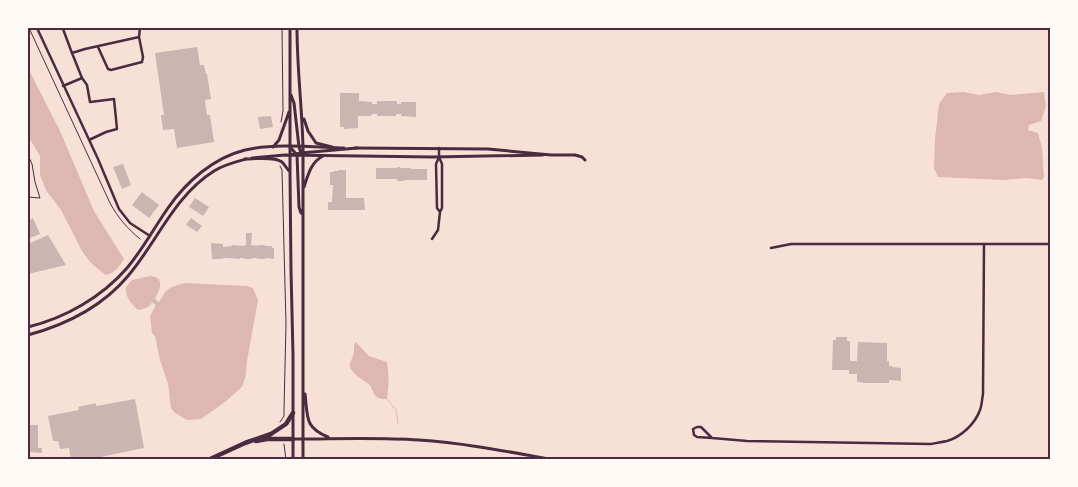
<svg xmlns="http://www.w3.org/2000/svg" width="1078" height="487" font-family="Poppins,sans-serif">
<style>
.water{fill:#dcb8b0}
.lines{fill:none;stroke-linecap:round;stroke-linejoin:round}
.stream{stroke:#dcb8b0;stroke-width:1}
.canal{stroke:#dcb8b0;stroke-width:4.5}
.building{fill:#ccb4b1}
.path{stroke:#4a2c40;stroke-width:1}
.minor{stroke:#4a2c40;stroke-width:2.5}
.tertiary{stroke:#4a2c40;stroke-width:3}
.secondary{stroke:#4a2c40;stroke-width:3}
.motorway{stroke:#4a2c40;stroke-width:4.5}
.neatline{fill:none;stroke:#4a2c40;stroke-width:2}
</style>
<rect width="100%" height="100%" fill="#f7e1d7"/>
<path class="water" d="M28 68 60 131 94 211 124 259C120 266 114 273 106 275L98 269 90 262 82 251 61 210 46 190 40 175V156L31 141 28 138Z
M964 92 979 95 996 92 1010 95 1044 92 1046 106 1041 121 1029 125 1028 130 1038 133 1042 148 1044 177 1042 180 1027 178 1004 180 938 177 934 168 935 139 939 104 947 93Z
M150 276C169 277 157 297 150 305 147 308 143 309 138 310 131 303 125 297 126 287L132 280Z
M185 283 247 286 253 288 258 300 247 361 246 373V375L242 387 225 402 201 419 187 420 175 413 171 408 168 384 160 360 155 336 152 333 150 316 156 305 159 302 165 292 170 288 177 285Z
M356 342 369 356 387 362C389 374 389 386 387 399H382L378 398 374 394 370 385 357 376 350 368V363L354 353V345Z"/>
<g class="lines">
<path class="stream" d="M387 399 396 410 398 423"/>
<path class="canal" d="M153 300 158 304"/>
</g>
<path class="building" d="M197 47 200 65H204L206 74H207L211 99 205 100 207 115H210L214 142 177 148 174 129 163 130 161 115H164L155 53Z
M340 93H359V101L372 102V104H377V101H397V104H401V102H416V117L401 116V114H396V116H377V114H372L371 116H358V128L344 129V127H340Z
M271 116 273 127 260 129 258 117Z
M123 164 131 185 122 189 113 167Z
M397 167H400V168H411V169H427V180H406L403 181H397V179H376V168H397Z
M338 170H346V198H364L365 210H328V202H332L333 185H330V172H334V171H338Z
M142 192 159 205 149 218 132 205Z
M195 198 209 207 203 216 189 207Z
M33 218 40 234 28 239V221Z
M191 218 202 226 197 232 186 225Z
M246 233H252L251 245 257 246V245H265V246H272V248H274V259L265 258V259H257V258H253L251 259H244V258H240V259L227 258H223V259H212L211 243 223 244V247L232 246V245L244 246V245H246Z
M48 235 66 265 28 274V244Z
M836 337H847V341H850V361H857L858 342 887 343V361H889V366H892V367L901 368V381L889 380V383H862V382H857V374H849V370H832L833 340H836Z
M135 399 144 448 86 460H71L69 448 60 449 58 441H53L48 416 79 410 78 407 96 403V406Z
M28 425H38V448H42V453L28 452Z"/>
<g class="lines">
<path class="path" d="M29 28 110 203C118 218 128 229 140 239
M281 122 283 111 282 28
M28 155 32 164 35 182 40 198 28 197
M280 166 282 170 286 324 284 410V416L280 422
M284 444 286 460"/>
<path class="minor" d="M37 28 98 159 119 209 130 223 150 236
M69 28 63 29 72 53 85 49 139 37 140 28
M98 47 108 69 111 70 142 62 143 57 139 37
M82 78 87 85 90 102 114 99 117 129 106 132 89 140
M63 86 82 78 72 53
M439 148V157L436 164 437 208 440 212
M432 239 438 230 440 212 442 208V164L439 157
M771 248 791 244H1050
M697 427H701L712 438 697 437 694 435 693 429Z
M712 438 747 441 931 444C936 443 942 442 947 441 961 437 975 424 980 410 982 405 982 399 983 394L984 244"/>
<path class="tertiary" d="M355 148 488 149 551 155H575L582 157 585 160
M252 158 285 155 433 157 543 155
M28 327C65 318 102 297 127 268 143 249 154 228 168 208 186 182 213 158 245 150 274 143 314 147 344 148
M28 335C65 325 102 307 128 276 157 242 174 196 214 171 223 165 235 162 246 159"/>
<path class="secondary" d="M290 28V173L291 270 293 355V460
M297 28C297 68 302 107 303 147V460
M291 95 294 103 299 147 301 153
M304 119 308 131 316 143 332 147
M273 147 279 140 289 112
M290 147 297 155 299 207 301 213
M290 155 301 153 357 148
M245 159C255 159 274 156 282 162 285 165 287 169 290 172
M304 187C308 175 311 162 323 156
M305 394C308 417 304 427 328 437
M293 439C335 439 377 437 419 440 465 443 510 452 555 460"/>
<path class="motorway" d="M256 441 267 439H293
M208 460 245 443 271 434 286 424 293 413"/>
</g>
<rect width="1078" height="487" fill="none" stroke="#fffaf5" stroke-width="58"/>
<rect x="29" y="29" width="1020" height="429" class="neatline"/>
</svg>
